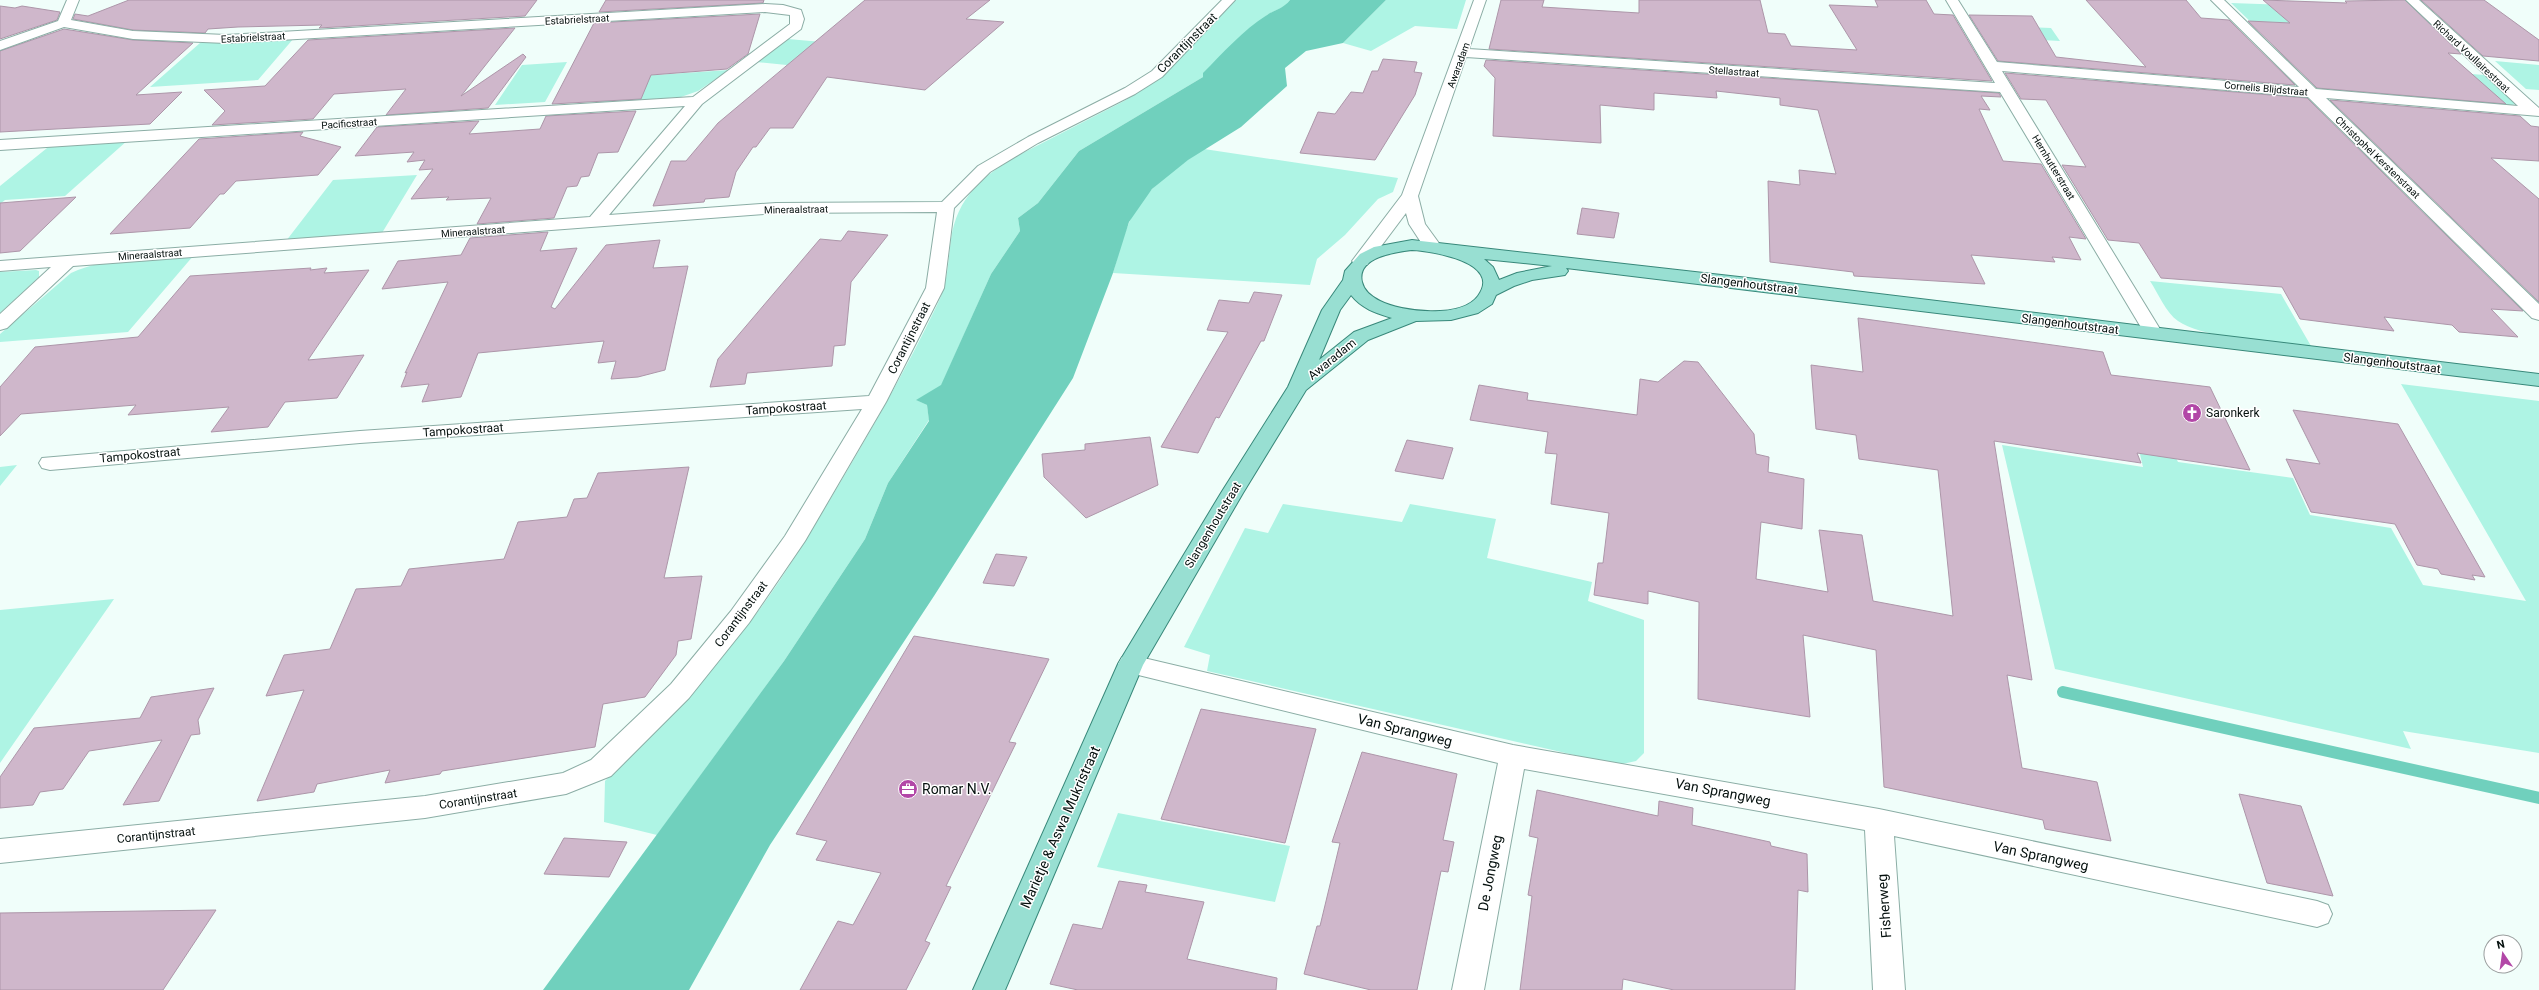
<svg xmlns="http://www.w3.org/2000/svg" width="2539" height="990" font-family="Roboto,sans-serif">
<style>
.green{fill:#aef4e4}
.water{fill:#70d0bd}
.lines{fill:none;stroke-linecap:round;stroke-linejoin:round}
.stream{stroke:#70d0bd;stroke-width:12}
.building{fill:#cfb7cb;stroke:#ad96a9}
.minor-casing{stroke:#8bada5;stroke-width:2}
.major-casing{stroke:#38887a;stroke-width:2}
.minor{fill:#fff;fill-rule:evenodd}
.major{fill:#98dfd2;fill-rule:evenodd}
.labels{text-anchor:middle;stroke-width:3;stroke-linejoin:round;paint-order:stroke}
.far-street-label{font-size:10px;fill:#05100e;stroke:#fff}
.street-label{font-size:12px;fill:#05100e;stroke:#fff}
.poi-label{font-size:12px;fill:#05100e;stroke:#fff;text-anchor:start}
.near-street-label{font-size:14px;fill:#05100e;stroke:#fff}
.near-poi-label{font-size:14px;fill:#05100e;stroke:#fff;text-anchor:start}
</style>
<rect width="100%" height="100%" fill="#f0fefa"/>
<path class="green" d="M1236 0H1290L1285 6 1267 15 1203 77 1079 151 1038 203 1018 218 1020 231 991 274 941 386 917 400 927 405 929 420 888 483 865 539 784 661 657 835 604 822 605 781C656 727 711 674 756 614 784 577 807 537 831 498 869 434 906 370 938 303 948 283 948 261 951 239 957 198 982 176 1017 156L1124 101 1153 83Z
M1386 0H1466L1457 29 1415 26 1371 51 1343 43Z
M2231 3 2320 6 2353 29 2256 27Z
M1983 25 2051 28 2060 41 1991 37Z
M294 38 258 80 150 87 200 43Z
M788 39 890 48 846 71 756 62Z
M2495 61 2539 65V90L2526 89Z
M567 62 545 102 495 105 522 65Z
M729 70 698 91 681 97 599 103 610 78Z
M2416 70 2485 75 2516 104 2508 106 2448 100Z
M128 140 65 196 5 200 0 204V186L52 144Z
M1204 149 1398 178 1393 192 1378 199 1345 235 1317 259 1310 285 1113 273C1118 256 1122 239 1129 223 1142 191 1176 167 1204 149Z
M417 175 382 233 286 241 333 180Z
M194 255 128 332 0 342V334L71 273C108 256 154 259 194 255Z
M36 270 39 271V277L0 313V272Z
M2150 281 2281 294 2311 346C2277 341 2206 340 2178 321 2166 313 2158 293 2150 281Z
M2401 384 2539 401V753L2403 731 2411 749 2055 669 2002 445 2143 467 2139 450 2174 454 2178 462 2293 478 2310 515 2391 528 2423 585 2526 601Z
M17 465 0 486V467Z
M1283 504 1402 522 1410 504 1496 519 1487 558 1592 582 1588 601 1644 620V753L1636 761 1618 765 1207 671 1210 655 1184 647 1245 528 1268 533Z
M114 599 0 763V610Z
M1118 813 1290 846 1275 902 1097 867Z"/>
<path class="water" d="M1290 0H1386L1343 43 1306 51 1285 68 1287 86 1241 127 1188 160 1152 189 1129 222 1113 273 1073 378 934 596 770 845 689 990H543L784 661 865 539 888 483 929 421 927 405 916 400 941 385 991 274 1020 231 1018 218 1038 203 1079 151 1203 77V73C1223 53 1243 30 1267 15 1276 9 1283 9 1290 0Z"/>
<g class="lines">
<path class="stream" d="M2063 692 2539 798"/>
</g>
<path class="building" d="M129 0H537L525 16 319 28 322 25 238 27 208 29 205 33 133 30 73 19 75 14 88 16Z
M606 0H764L763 3 599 12Z
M865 0H990L966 19 1004 22 925 90 827 77 793 128H770L756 147H753L736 172 729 197 705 199 704 202 653 206 671 161H686L718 123Z
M1501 0H1544L1542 7 1639 13V0H1760L1768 33 1785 34 1791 46 1857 50 1829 5 1878 7 1875 0H1926L1934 14 1953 15 1992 81 1489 49Z
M2086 0H2186L2201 18 2229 20 2295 85 1998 61 1969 15 2032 16 2056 57 2146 67Z
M2263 0 2347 3 2345 1 2405 0 2461 54 2448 53 2506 104 2317 88 2248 21 2290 23Z
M2421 0H2484L2539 40V61L2483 56Z
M0 6 15 8 22 6 60 12 57 20 0 39Z
M760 14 748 54 727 69 651 75 641 99 552 104 594 23Z
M515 28 461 96 523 54 526 57 488 108 386 115 406 89 334 94 313 119 212 125 225 111 204 90 265 86 308 40Z
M64 29 133 40 193 43 136 95 182 92 150 124 0 132V51Z
M1383 59 1417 62 1414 72 1422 73 1415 95 1375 160 1300 153 1318 112 1335 114 1351 92 1363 93 1372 71H1378Z
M1486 60 1999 93 2001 97 1981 96 1990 110 1979 109 2003 161 2041 164 2086 239 2069 237 2081 260 2052 257 2055 262 1971 255 1985 284 1854 276 1853 272 1770 262 1768 181 1800 185 1799 170 1836 174 1818 110 1780 105V98L1716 91 1717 98 1654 93V110L1600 105 1601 143 1493 136 1495 78 1484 66Z
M2005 73 2307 98 2523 311 2491 309 2518 337 2459 332 2452 325 2384 317 2394 331 2300 319 2282 287 2161 278 2139 243 2108 240 2062 165 2086 167 2046 100 2021 99Z
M2330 100 2520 116 2531 126 2539 127V161L2491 158 2539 199V302Z
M636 111 618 152 598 153 589 176 581 177 577 186 567 187 554 218 477 224 491 198 446 200 449 197 411 199 433 169 419 170 425 160 407 162 414 152 355 156 377 127 479 121 469 134 540 129 546 116Z
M303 132 300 136 341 147 318 175 236 181 224 194H220L190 228 110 234 199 139Z
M76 197 20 251 0 253V203Z
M1582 208 1619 213 1614 238 1577 234Z
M848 231 888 235 851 282 845 345 834 346 832 366 747 373 745 384 710 387 718 359 820 239 841 241Z
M548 232 540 251 577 248 551 307 555 309 606 245 660 240 653 268 688 266 665 370 638 377 611 379 616 361 598 363 604 341 478 353 461 397 422 402 429 384 401 387 407 372 405 373 448 282 382 289 398 261 461 255 470 238Z
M311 268 310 270 327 268 324 273 369 270 308 360 364 355 337 398 285 402 268 427 211 432 229 407 128 415 136 405 21 414 0 436V387L35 347 138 337 190 276Z
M1254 292 1282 295 1264 341H1261L1219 418 1216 417 1198 453 1161 447 1228 332 1207 330 1219 300 1249 303Z
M1858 318 2103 352 2111 375 2210 387 2250 470 2137 453 2141 463 1994 441 2032 680 2007 675 2022 768 2097 782 2111 841 2045 829 2043 820 1884 787 1876 650 1803 635 1810 717 1698 699 1699 602 1648 591V604L1594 595 1598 563H1603L1609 513 1551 504 1557 454 1545 453 1548 432 1470 420 1479 385 1528 393 1527 400 1637 415 1640 379 1658 382 1684 361 1698 362 1754 434 1756 454 1769 457 1768 472 1804 479 1802 529 1761 522 1756 579 1828 592 1819 530 1862 535 1873 601 1953 616 1938 470 1859 459 1856 435 1816 429 1811 365 1863 372Z
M2293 410 2398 424 2485 577 2472 575 2475 580 2441 574 2438 569 2417 565 2395 524 2311 512 2286 459 2320 464Z
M1150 437 1158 485 1086 518 1044 477 1042 454 1085 450V444Z
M1407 440 1453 448 1443 479 1395 471Z
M689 467 664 578 702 576 691 639 678 641 676 655 645 697 603 704 595 747 442 771 440 774 385 783 390 770 317 784 314 792 257 801 304 690 266 696 284 655 330 649 356 589 401 586 409 569 504 559 518 522 567 517 574 499 587 498 598 473Z
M996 554 1027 557 1014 586 983 583Z
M914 636 1049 659 1009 742 1016 743 946 886 951 887 925 941 930 943 906 990H800L838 921 853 925 881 873 816 860 827 841 796 834Z
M214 688 198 720 200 734 191 735 159 801 123 805 162 740 89 751 63 789 40 792 33 805 0 808V777L34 728 140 718 151 697Z
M1201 709 1316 729 1285 843 1161 819Z
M1362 752 1457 774 1443 840 1454 842 1448 872 1441 871 1417 990H1371L1304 974 1317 926H1320L1340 843 1332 842Z
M1537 790 1658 816 1659 801 1693 808 1692 825 1770 842 1771 846 1807 854 1808 892 1798 890 1795 990H1674L1623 979 1622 990H1520L1532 896 1528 895 1538 838 1529 836Z
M2239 794 2301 806 2333 896 2267 883Z
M564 838 627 842 609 877 544 874Z
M1119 881 1147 885 1145 892 1204 902 1187 959 1277 978 1276 990H1078L1050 984 1073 924 1102 929Z
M216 910 163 990H0V913Z"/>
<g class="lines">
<g class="minor-casing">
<path id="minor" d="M67 0H79L71 20 133 31 226 35 765 4 783 5 801 10 804 19 801 29 702 104 609 215 776 203 942 202 978 166 1028 137 1125 88 1152 71 1222 0H1235L1162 77 1135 94 1038 143 990 172 954 208 944 288 886 402 805 541 749 623 689 698 611 776 566 794 425 818 0 863V839L425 796 563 773 591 760 671 684 731 611 785 536 862 409 360 443 50 470 42 468 39 463 42 458 360 431 869 396 926 288 937 212 776 213 73 266 7 328 0 330V314L51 267 0 271V261L590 217 685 106 0 150V140L693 97 790 24V15L765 12 226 43 133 39 64 27 0 50V41L58 21Z
M1474 0H1486L1469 49 1995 83 1946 0H1958L1997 62 2299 87 2211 0H2224L2316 89 2518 106 2406 0H2419L2539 108V116L2326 98 2539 304V320L2532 318 2308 97 2002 71 2163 334 2161 338H2147L2145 334 2000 92 1466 57 1418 196 1425 224 1441 246 1438 250H1426L1409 224 1406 213 1367 265H1355L1352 261 1402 195Z
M1131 655 1513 745 1879 809 2317 901 2328 905 2332 914 2328 923 2317 927 1894 836 1905 990H1873L1865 830 1524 769 1484 990H1452L1498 763 1122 671 1118 664 1122 657Z"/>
</g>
<g class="major-casing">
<path id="major" d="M1412 240 1748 278 2539 374V386L1566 268 1568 271 1565 275 1532 280 1514 286 1496 295 1492 304 1478 313 1451 320 1416 321 1368 340 1306 390 1243 493 1143 665 1005 990H973L1118 664 1221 493 1288 387 1322 310 1343 280 1345 271 1360 254 1374 247ZM1412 250C1431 251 1503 262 1478 296 1461 319 1401 312 1380 301 1372 297 1364 291 1362 282 1356 257 1396 252 1412 250ZM1484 259 1552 266 1517 273 1499 280 1493 267ZM1351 295C1362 309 1376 313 1392 318L1354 332 1319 360 1340 310Z"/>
</g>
<use href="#minor" class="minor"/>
<use href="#major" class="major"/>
</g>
<defs>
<g id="church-disc" transform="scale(1)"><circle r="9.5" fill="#b247a7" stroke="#fff"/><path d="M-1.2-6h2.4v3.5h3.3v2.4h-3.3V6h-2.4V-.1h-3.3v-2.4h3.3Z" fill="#fff"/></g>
<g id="office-disc" transform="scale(1)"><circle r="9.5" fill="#b247a7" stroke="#fff"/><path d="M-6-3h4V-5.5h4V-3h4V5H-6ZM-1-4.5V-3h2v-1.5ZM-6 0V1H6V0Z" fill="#fff"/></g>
</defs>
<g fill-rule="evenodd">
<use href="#church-disc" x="2192" y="413"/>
<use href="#office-disc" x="908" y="789"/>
</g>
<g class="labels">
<g class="far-street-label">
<text transform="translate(577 19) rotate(-3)" y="4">Estabrielstraat</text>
<text transform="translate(253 37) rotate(-3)" y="4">Estabrielstraat</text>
<text transform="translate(2472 56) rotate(43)" y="4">Richard Voullairestraat</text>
<text transform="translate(1458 65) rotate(-70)" y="4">Awaradam</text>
<text transform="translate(1734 71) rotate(4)" y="4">Stellastraat</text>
<text transform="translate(2266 88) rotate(5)" y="4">Cornelis Blijdstraat</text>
<text transform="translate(349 123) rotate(-4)" y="4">Pacificstraat</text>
<text transform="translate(2378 157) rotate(44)" y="4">Christophel Kerstenstraat</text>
<text transform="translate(2054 167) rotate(59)" y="4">Hernhutterstraat</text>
<text transform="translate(796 209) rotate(-1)" y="4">Mineraalstraat</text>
<text transform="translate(473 231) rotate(-4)" y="4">Mineraalstraat</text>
<text transform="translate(150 254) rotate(-4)" y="4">Mineraalstraat</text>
</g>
<g class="street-label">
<text transform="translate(1187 43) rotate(-45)" y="4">Corantijnstraat</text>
<text transform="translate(1749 284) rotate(7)" y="4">Slangenhoutstraat</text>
<text transform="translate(2070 324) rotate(7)" y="4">Slangenhoutstraat</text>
<text transform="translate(909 338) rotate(-63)" y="4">Corantijnstraat</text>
<text transform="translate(1332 359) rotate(-39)" y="4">Awaradam</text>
<text transform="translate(2392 363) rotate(7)" y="4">Slangenhoutstraat</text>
<text transform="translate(786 408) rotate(-4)" y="4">Tampokostraat</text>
<text transform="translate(463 430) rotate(-4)" y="4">Tampokostraat</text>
<text transform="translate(140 455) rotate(-5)" y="4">Tampokostraat</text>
<text transform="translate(1213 525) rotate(-59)" y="4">Slangenhoutstraat</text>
<text transform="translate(741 614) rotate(-53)" y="4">Corantijnstraat</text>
<text transform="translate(478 799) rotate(-9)" y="4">Corantijnstraat</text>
<text transform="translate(156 835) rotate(-6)" y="4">Corantijnstraat</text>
</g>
<g class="poi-label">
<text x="2206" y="417">Saronkerk</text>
</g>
<g class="near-street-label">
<text transform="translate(1405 730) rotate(14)" y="5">Van Sprangweg</text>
<text transform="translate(1723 792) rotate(11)" y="5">Van Sprangweg</text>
<text transform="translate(1060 827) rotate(-66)" y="5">Marietje &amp; Aswa Mukristraat</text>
<text transform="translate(2041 856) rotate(12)" y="5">Van Sprangweg</text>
<text transform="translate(1490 873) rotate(-79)" y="5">De Jongweg</text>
<text transform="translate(1884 906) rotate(-94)" y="5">Fisherweg</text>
</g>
<g class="near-poi-label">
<text x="922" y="794">Romar N.V.</text>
</g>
</g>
<g transform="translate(2503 954) rotate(347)"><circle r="19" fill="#ffffff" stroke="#9b9f9f"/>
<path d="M0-3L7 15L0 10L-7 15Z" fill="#b247a7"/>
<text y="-6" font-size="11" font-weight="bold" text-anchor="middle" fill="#05100e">N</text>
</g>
</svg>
